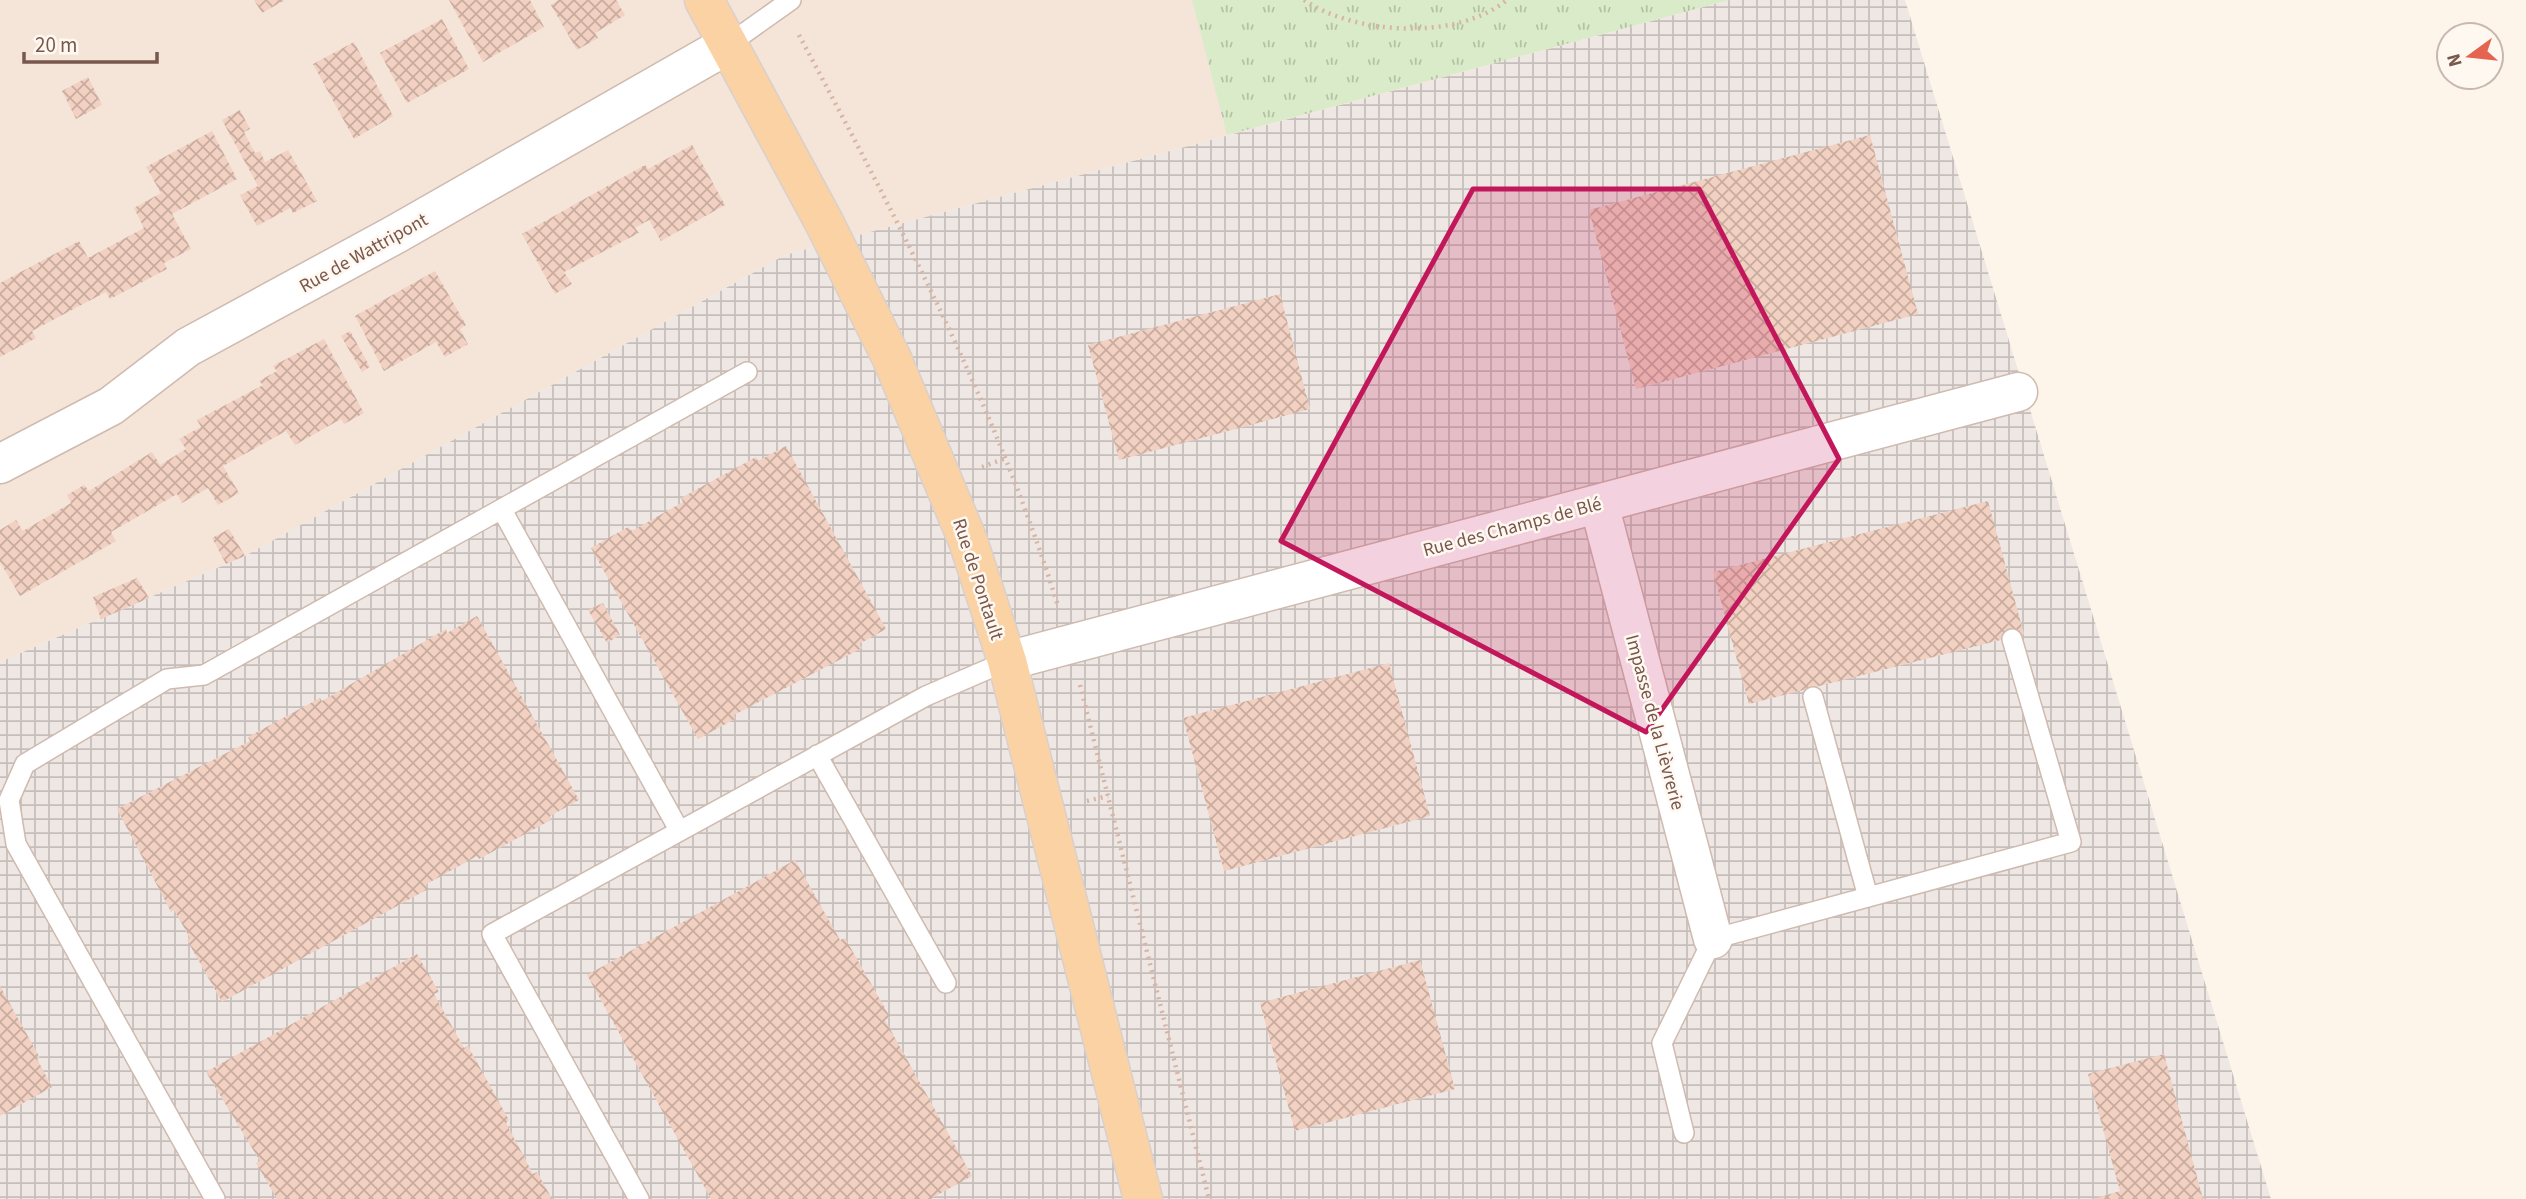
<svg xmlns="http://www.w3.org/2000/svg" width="2526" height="1199" font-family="'Source Sans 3',sans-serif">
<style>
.residential{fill:#f4e5d8}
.industrial{fill:url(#industrial-grid)}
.grass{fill:url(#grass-tufts)}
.building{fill:url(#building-cross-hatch)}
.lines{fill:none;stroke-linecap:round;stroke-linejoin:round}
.lane-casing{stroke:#cfbaaf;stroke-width:22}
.street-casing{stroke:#cfbaaf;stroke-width:41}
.primary-casing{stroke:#d9d0cd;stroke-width:41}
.path{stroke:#d8b4a4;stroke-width:4.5;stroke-dasharray:2 5;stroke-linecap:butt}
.lane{stroke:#fff;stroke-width:19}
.street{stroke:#fff;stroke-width:38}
.primary{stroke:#fad2a4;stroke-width:38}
.marked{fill:#c2185b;fill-opacity:0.2;stroke:#c2185b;stroke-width:5;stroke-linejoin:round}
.labels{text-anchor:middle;stroke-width:5;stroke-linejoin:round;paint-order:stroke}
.street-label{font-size:19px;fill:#78584d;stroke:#fff8f1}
</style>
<defs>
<pattern id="industrial-grid" width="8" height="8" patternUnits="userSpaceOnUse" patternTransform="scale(1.75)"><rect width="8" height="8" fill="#eee7e3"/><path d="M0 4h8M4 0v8" fill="none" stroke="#c6beba"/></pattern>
<pattern id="grass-tufts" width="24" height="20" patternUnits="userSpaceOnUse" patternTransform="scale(1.75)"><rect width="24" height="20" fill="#d9ebc8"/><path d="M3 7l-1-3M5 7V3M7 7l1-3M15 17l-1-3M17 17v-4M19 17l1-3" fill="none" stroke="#b5c1a5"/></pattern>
<pattern id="building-cross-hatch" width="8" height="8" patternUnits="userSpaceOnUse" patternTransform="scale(1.75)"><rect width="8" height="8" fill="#f2d1c2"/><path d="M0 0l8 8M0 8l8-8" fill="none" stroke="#c9aca0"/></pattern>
</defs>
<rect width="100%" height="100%" fill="#fdf4ea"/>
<path class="residential" d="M0 0H1729L785 255 245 556 0 662Z"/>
<path class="industrial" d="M1729 0H1905L2271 1199H0V662L245 556 785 255Z"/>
<path class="grass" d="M1192 0H1729L1227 135Z"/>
<path class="building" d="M254 0H285L262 13Z
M449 0H530L544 27 483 62Z
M558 0H616L625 15 595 33 598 38 577 50 551 5Z
M442 19 469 69 407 103 380 53Z
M354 42 393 116 354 139 313 64Z
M88 77 102 105 76 119 62 91Z
M240 110 250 129 244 132 255 153 260 151 265 162 288 150 317 201 293 213 290 208 257 226 240 195 258 186 222 120Z
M212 131 237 179 172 214 191 249 164 263 167 269 110 299 106 292 32 331 36 338 0 357V283L79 241 88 258 144 228 134 208 161 193 146 167Z
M1870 135 1918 314 1636 389 1589 210Z
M692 145 725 205 661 241 649 220 635 228 639 233 564 272 572 284 555 294 522 234 645 165 648 169Z
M435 271 466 325 460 329 468 344 445 357 436 342 384 371 355 316Z
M1280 294 1310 409 1119 460 1088 345Z
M350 331 370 367 362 372 341 336Z
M324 339 364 413 344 424 341 419 295 445 286 431 223 466 239 493 218 505 208 488 182 503 177 494 111 532 116 541 20 596 0 562V530L16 520 23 531 71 503 67 495 84 485 89 491 152 452 160 465 186 449 179 439 201 427 197 420 263 385 259 381 277 371 273 366Z
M786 446 886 629 859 644 862 648 734 715 735 719 698 739 591 548 628 527 632 531 683 502 681 498 756 457 758 461Z
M1988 501 2024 634 1749 704 1713 572Z
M229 529 245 556 226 564 212 538Z
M137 578 149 598 101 619 93 597Z
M603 603 620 635 607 643 588 610Z
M477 616 579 800 550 816 551 820 479 859 477 856 425 885 428 889 222 1002 187 940 190 938 174 910 171 912 117 809 250 741 248 737 320 698 322 701 446 629 447 633Z
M1389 663 1430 816 1224 871 1183 718Z
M795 860 840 940 845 938 890 1017 885 1020 972 1176 930 1199H711L587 975Z
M417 954 439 992 434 994 464 1048 468 1046 509 1120 506 1123 533 1174 537 1172 552 1199H277L256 1163 260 1161 206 1072Z
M1420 960 1455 1089 1295 1131 1260 1003Z
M0 986 40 1058 37 1059 52 1087 0 1116Z
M2164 1054 2203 1199H2094L2120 1191 2088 1074Z"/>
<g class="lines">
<g class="lane-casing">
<path id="lane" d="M729 44 791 0
M502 510 679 830
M1813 697 1868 897
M817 755 946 983
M1684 1133 1662 1043 1713 939 2071 842 2012 639
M215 1199 16 844 9 800 25 764 167 679 204 675 747 372
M639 1199 492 934 926 696 1007 661"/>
</g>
<g class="street-casing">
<path id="street" d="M0 464 111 406 188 347 396 234 729 44
M1599 504 1713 939
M1007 661 2018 392"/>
</g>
<g class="primary-casing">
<path id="primary" d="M704 0 825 224 892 359 968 541 1007 661 1143 1199"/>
</g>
<path class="path" d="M1304 0C1356 35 1456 41 1507 0
M799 35C897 219 996 405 1058 606
M982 467 1006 458
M1080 685 1209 1199
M1087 801 1108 796"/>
<use href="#lane" class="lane"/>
<use href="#street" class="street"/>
<use href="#primary" class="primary"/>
</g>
<path class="marked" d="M1473 189H1699L1839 459 1646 732 1281 541Z"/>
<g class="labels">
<g class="street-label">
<text transform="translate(363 252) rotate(-29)" y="7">Rue de Wattripont</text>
<text transform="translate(1512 526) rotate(-15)" y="7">Rue des Champs de Blé</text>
<text transform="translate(979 579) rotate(72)" y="7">Rue de Pontault</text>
<text transform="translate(1656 722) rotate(75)" y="7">Impasse de la Lièvrerie</text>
</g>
</g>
<g transform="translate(2470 56) rotate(255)"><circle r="33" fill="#fff8f1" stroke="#c9b8af" stroke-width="2"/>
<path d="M0-5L12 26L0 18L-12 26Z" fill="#e56451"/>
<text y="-10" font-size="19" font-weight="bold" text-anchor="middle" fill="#78584d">N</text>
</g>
<path d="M24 52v10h133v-10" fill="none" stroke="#78584d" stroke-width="3.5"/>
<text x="35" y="52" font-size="21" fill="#78584d" stroke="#fff8f1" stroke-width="5" paint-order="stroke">20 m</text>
</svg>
